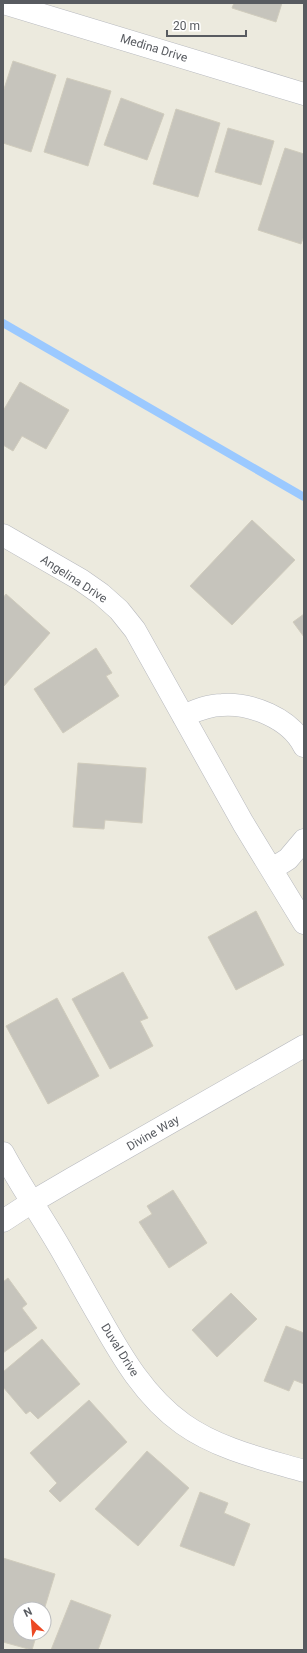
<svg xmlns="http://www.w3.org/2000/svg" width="307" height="1653" font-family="Roboto,sans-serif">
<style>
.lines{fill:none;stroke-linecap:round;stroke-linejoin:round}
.stream{stroke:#9bc9ff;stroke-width:8}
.building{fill:#c6c4bc;stroke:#d0ccbd}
.minor-casing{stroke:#b7b9be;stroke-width:23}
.minor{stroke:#fff;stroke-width:22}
.labels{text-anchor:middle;stroke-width:3;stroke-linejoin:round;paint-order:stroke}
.street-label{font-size:12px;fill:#585b60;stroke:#fff}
</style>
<rect width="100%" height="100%" fill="#eceade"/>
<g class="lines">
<path class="stream" d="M3 323 304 497"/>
</g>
<path class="building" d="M234 3H282L276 22 232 8Z
M13 61 56 75 31 152 3 143V92Z
M67 78 111 91 88 166 44 152Z
M121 98 164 114 147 160 104 145Z
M176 109 220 123 198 197 153 184Z
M228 128 274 141 261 185 215 172Z
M285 148 304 154V236L301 244 258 230Z
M20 382 69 410 46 449 22 436 13 451 3 445V411Z
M252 520 295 560 232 625 190 586Z
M6 594 50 633 4 686 3 598Z
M304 614V637L293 622Z
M96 648 112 673 106 676 119 696 63 733 34 689Z
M78 763 146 768 142 823 105 820 104 829 73 827Z
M256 911 284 965 236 990 208 937Z
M123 972 148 1018 140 1021 153 1046 110 1069 72 999Z
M57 998 99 1076 48 1104 6 1026Z
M173 1190 207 1243 169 1268 139 1222 152 1214 147 1206Z
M8 1278 27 1304 22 1308 37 1328 3 1353V1282Z
M231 1293 257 1319 217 1357 192 1330Z
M286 1326 304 1333V1384L294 1380 289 1391 264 1381Z
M42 1339 80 1384 38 1419 30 1411 26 1414 3 1387V1372Z
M89 1400 127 1442 60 1502 49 1491 57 1483 30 1453Z
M147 1451 189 1488 138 1546 95 1509Z
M200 1492 228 1503 224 1513 250 1524 234 1566 180 1546Z
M3 1558 55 1574 44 1610 20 1609V1633H37L32 1650 3 1642Z
M71 1600 111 1615 98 1650H51Z"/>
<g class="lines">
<g class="minor-casing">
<path id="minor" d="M3 3 304 94
M3 535 81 580 101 594 119 610 135 630 243 823 304 923
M183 716C195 711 208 705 222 705 251 703 290 718 304 746
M272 869 288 859 304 840
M3 1153C20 1185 41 1215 59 1246 73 1270 86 1294 100 1318 122 1357 145 1397 183 1424 218 1449 263 1459 304 1471
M3 1221 32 1202 73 1178 304 1046"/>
</g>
<use href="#minor" class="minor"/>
</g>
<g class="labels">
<g class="street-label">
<text transform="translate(154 48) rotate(17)" y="4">Medina Drive</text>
<text transform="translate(74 579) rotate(33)" y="4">Angelina Drive</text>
<text transform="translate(153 1133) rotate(-30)" y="4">Divine Way</text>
<text transform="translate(120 1350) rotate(58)" y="4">Duval Drive</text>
</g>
</g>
<rect width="307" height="1653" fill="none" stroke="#585b60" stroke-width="8"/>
<g transform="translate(32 1621) rotate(334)"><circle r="19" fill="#ffffff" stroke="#bcbdbf"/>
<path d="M0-3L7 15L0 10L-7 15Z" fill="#ec4924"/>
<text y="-6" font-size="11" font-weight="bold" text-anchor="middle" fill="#585b60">N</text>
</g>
<path d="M167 30v6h79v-6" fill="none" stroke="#585b60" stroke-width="2"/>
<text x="173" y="30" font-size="12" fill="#585b60" stroke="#ffffff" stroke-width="3" paint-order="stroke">20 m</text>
</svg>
